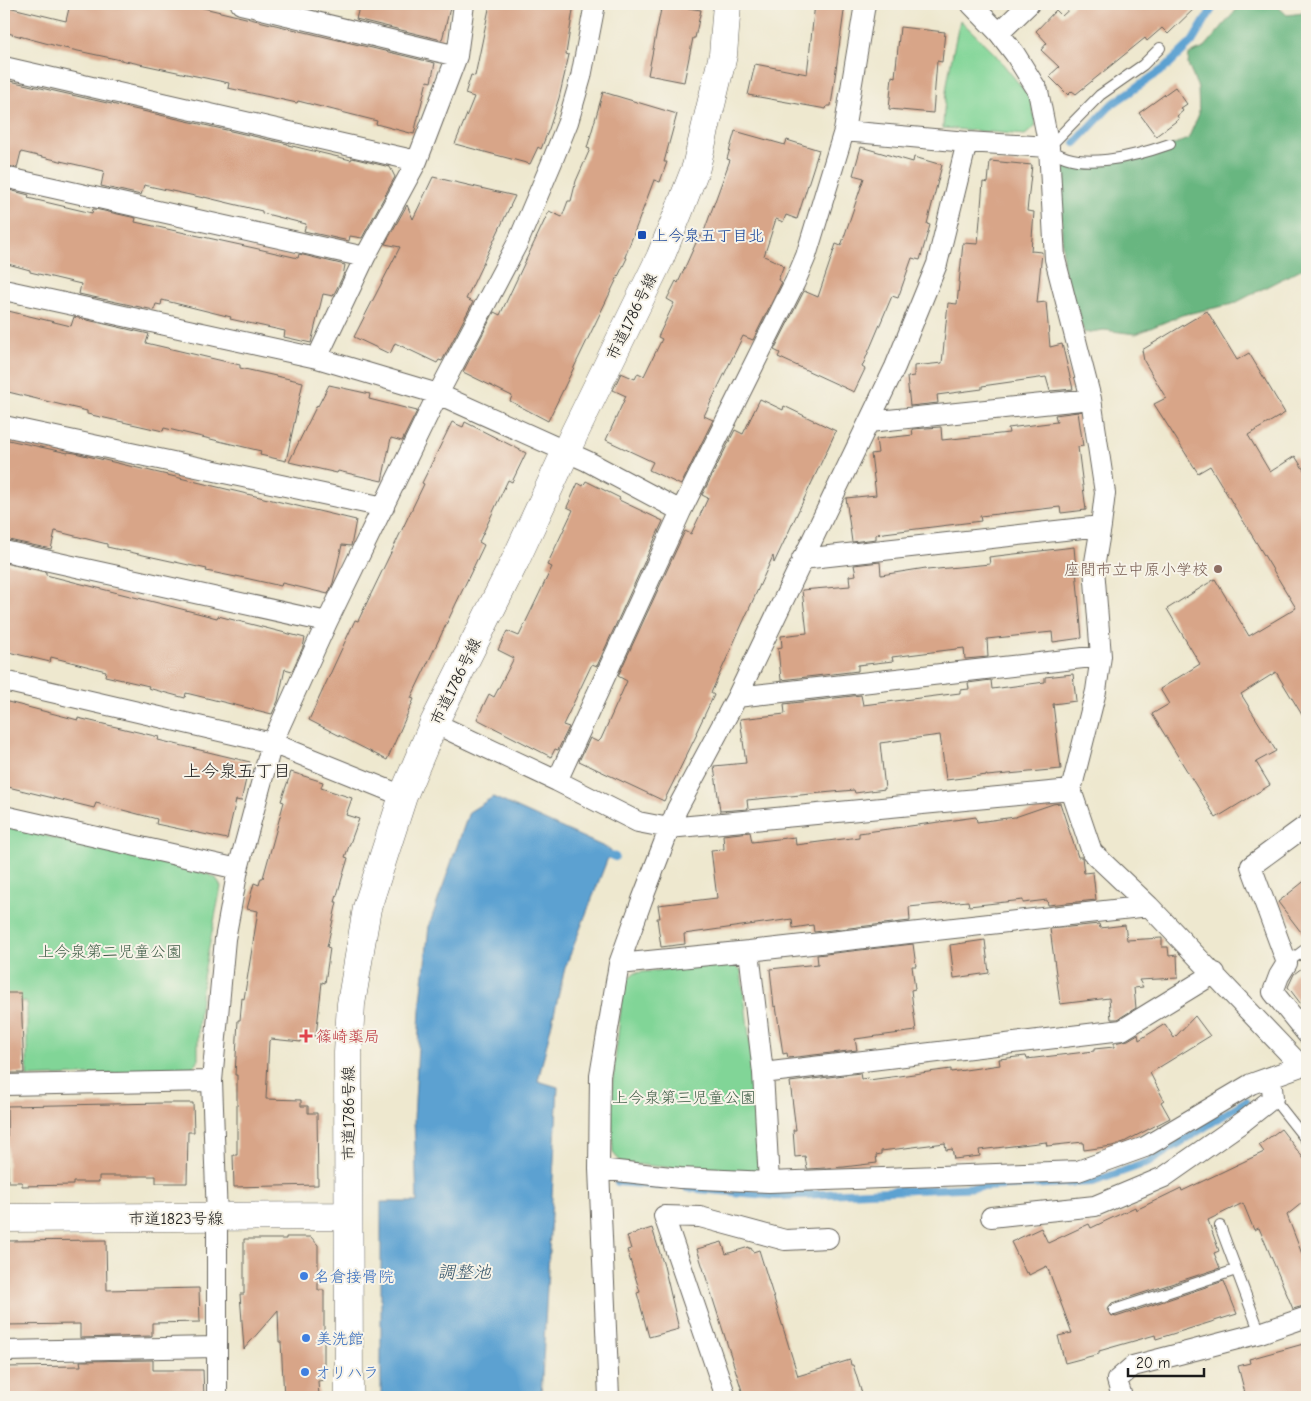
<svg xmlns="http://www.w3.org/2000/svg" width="1311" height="1401" font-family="'Comic Neue','Klee One',sans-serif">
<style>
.green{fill:#81d597;stroke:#4e785a}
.forest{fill:#68b680;stroke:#42694e}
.water{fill:#5ca1d1;stroke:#3c5e76}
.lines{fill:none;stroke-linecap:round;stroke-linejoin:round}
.stream{stroke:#5ca1d1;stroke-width:8}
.building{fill:#d8a588}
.lane-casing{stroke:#66635b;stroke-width:12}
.street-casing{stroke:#66635b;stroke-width:22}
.secondary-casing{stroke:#66635b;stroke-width:29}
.lane{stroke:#fff;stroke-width:10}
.street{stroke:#fff;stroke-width:20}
.secondary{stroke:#fff;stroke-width:28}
.transit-dot{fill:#1a4fb4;stroke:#f7f3e8;stroke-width:2}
.education-dot{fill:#8d6e63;stroke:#f7f3e8;stroke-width:2}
.health-dot{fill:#e0444e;stroke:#f7f3e8;stroke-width:2}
.shop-dot{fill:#3f7fe0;stroke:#f7f3e8;stroke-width:2}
.labels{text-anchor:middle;stroke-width:4;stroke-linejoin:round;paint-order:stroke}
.transit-label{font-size:16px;fill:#164399;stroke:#f7f3e8;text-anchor:start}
.street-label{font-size:16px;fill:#1c1c1c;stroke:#f7f3e8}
.education-label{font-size:16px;fill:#785e54;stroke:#f7f3e8;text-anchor:end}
.park-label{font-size:16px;fill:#3f5d47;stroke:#f7f3e8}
.health-label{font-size:16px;fill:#be3a42;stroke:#f7f3e8;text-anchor:start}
.shop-label{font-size:16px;fill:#366cbe;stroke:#f7f3e8;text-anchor:start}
.neighbourhood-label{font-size:18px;fill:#1c1c1c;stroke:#f7f3e8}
.water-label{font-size:18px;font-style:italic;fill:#39586d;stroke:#f7f3e8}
</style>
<rect width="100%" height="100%" fill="#f7f3e8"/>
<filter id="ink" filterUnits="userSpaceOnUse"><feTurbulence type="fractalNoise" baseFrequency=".02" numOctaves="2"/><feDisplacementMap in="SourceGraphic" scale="10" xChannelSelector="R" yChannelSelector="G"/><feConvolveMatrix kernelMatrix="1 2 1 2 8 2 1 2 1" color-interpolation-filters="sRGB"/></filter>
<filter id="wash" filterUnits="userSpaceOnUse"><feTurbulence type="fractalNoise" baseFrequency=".0096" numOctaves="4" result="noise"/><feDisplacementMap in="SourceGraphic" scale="20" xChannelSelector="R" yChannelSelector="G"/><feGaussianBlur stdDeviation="1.12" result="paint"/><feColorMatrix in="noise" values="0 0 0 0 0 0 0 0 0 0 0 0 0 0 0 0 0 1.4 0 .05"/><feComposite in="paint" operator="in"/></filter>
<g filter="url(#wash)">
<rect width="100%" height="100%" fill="#eee8cf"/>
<path class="green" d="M960 20 994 53 1029 96 1032 104 1036 126 1025 135 943 128C944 91 952 56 960 20Z
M4 826 208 874 216 878 221 887 203 977 198 1028V1061L194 1066 186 1071 27 1077V1002H4Z
M731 963 741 971 766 1172 758 1176 622 1163 613 1153 611 1096 624 982 634 973Z"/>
<path class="forest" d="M1248 4H1275L1287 15 1303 13 1307 7V266L1233 304 1182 315 1136 334 1104 330 1084 333 1063 269 1060 177 1067 162 1133 160 1188 139 1199 114 1198 88 1188 65 1189 54 1204 48 1237 9Z"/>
<path class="water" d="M493 797 611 850 565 968 538 1081 558 1087 541 1397H381V1202H417L414 1119 420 1010 429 926 469 812Z"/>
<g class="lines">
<path class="stream" d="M1075 143 1111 105 1165 68 1192 42 1215 4
M601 851 615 857
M618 1182 661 1186
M687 1188 778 1196 1093 1182 1149 1162 1246 1101"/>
</g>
<g id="blocks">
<path class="building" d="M70 4H187L435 63 431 82 427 81 414 134 376 124 377 121 298 101 297 103 228 88 229 83 64 48 4 32V6L66 21Z
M360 4H451L442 40 356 19Z
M490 4H574L566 54 569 55 559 98 549 129 541 149 538 147 530 164 455 144 474 97 465 94 471 75 475 76Z
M662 4 701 10 695 38H693L684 82 648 75Z
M815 4H845L831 106H827L826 109 748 95 755 64 807 74Z
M1075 4H1199L1168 34 1162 28 1147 41 1145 38 1076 94 1072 91 1068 95 1049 76 1059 67 1041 50 1047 43 1036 31 1056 10 1062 16Z
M900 27 945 32 942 62 937 61 933 113 889 109 892 76 895 77Z
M10 81 288 144V145L351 160 352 158 390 167 395 177 362 238 350 236 349 241 304 231 306 224 262 213V211L204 197V198L144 185 141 195 101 186 104 171 21 152 17 168 4 165V83L9 84Z
M1175 87 1187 104 1181 108 1183 111 1177 116 1179 119 1156 136 1139 113Z
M603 92 677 114 664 162H667L660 182 654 180 625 257 627 258 548 421 510 401 512 396 463 372 494 312 500 315 549 211 562 217 568 201H571L576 181 590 149 587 148Z
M735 131 785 145 787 140 819 150 797 219 786 215 783 222 776 219 764 256 784 265 778 280 782 282 753 340 743 336 704 416 713 420 681 485 649 470 653 462 606 440 626 396 613 390 621 373 635 379 638 373 644 376 662 339 658 337 674 303 667 299 676 281 678 283 699 236 702 237 730 160 727 159Z
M861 147 913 162 914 157 942 165 927 224 930 225 920 260 912 258 898 298 892 296 862 367 865 369 854 392 778 357 780 353 774 350 804 291 818 297 836 244 841 246 864 178 853 175Z
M990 161 1032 165 1027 211 1034 212 1031 251 1042 252 1037 303 1046 302 1050 347 1062 344 1073 389 1050 391 1046 377 982 386V389L937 395 938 403 910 406 907 377 914 376V366L942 363 948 303 957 304 963 243 978 244 983 182 988 183Z
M433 177 515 196 466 299 473 302 442 361 439 360 437 363 395 343 390 354 354 337 400 247 385 244 407 205 413 219Z
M9 190 29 195 28 198 92 213 93 209H95L136 218 135 222 254 248 298 258 299 254 345 265 343 276 333 296 323 294 311 343 284 337 285 331 230 319 231 317 162 300 161 305 156 304 154 310 79 294 81 284 30 272V270L4 263V197L8 198Z
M4 310 71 326 74 317 149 334 146 343 240 365V368L303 382 286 461 260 455 261 451 164 428 163 431 87 414V411L4 391Z
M1207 311 1237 360 1249 353 1285 413 1248 435 1270 472 1295 456 1307 475V723L1276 672 1241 694 1276 751 1256 762 1270 785 1216 818 1152 714 1169 704 1160 689 1200 664 1167 609 1215 579 1249 636 1296 608 1210 466 1198 473 1154 404 1166 398 1144 361 1142 350Z
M329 385 370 394 369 399 417 411 402 441 391 438 382 481 338 471 337 473 289 462 317 405 318 406Z
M760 399 783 410 784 406 836 431 774 563 773 556 711 693 714 695 696 733 697 734 664 801 579 761 590 738 598 742 601 739 627 681 618 676 685 531 691 534 708 498 702 495 735 430 743 434Z
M1078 412 1083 446 1078 447 1086 510 1061 513 1060 507 980 516 981 521 876 534V539L852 542 846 498 876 495 871 454 878 453 876 439 913 435 912 429 941 427 942 440 1009 433 1008 428 1057 422 1055 415Z
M452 422 463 427 465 422 526 453 512 482 508 480 479 542 484 545 411 698 414 699 387 760 309 720 355 620 358 621 424 484 422 483Z
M4 439 68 453V452L75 453 356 520 351 546 342 545 333 583 328 594 282 583 281 586 236 576V577L206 571 207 569 107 547V544L55 531 51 549 4 539Z
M586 481 620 498 619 500 663 521 597 666 592 664 563 725 569 727 558 750 555 749 551 757 477 719 489 694 494 697 514 658 498 650 507 631 519 636 552 567 547 565 573 510 567 507 578 483 583 486Z
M1074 547 1082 638 1053 642 1052 632 987 639 988 657 965 659 964 648 892 657 893 661 858 665V671L781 680 778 648 782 647 781 636 807 633 802 590 850 586 849 576 856 575 854 565 880 562 881 575 926 568 927 570 990 564 989 557Z
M4 563 46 572V575L158 603 217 618 218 616 254 625 305 638 303 647 292 671 285 669 278 701 272 714 186 693 185 698 148 688 149 686 105 676 106 671 51 657 50 662 4 651Z
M1073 674 1076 701 1053 704 1061 769 987 776V775L946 780 940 735 880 743 885 789 855 793 854 790 747 800 748 809 720 811 714 766 746 763 740 719 785 714 784 704 861 695 863 705 960 693V690L969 689 968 683 991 680 992 689 1045 682V677Z
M4 701 78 720V718L159 737 158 740 250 762 241 801 236 800 227 839 156 824 157 819 96 803 94 808 4 786Z
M291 772 323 782 321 788 352 798 346 815 359 819 345 857 348 858 335 902H337L327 947 330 948 325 983 322 982 316 1036 302 1035 301 1042 271 1039 269 1041 266 1099 301 1100V1106H308V1113H317L318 1185 234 1187 233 1155H237V1075H235L238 1020H240L242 998 244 999 258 911 247 909 254 883 259 885 261 878H263L284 802 281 801Z
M1060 803 1078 857H1082L1084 873 1093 872 1096 900 1048 905 1047 900 1023 903V900L969 906 968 901 909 907 910 921 814 932 813 925 793 928 792 919 684 934 685 944 661 947 657 918H660L658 905 717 898 711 850 724 849 723 835 750 832 752 842 795 837 796 845 859 837V833L976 817 977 822 1015 817 1053 804Z
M1307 879V940L1278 902Z
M1099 924 1100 928 1125 925 1127 940 1162 938V947H1168L1169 956 1177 955 1178 978 1139 980 1143 987 1134 988 1136 1008 1118 1019H1111L1109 998 1060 1004 1050 929Z
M985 940 989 973 954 978 950 945Z
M913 944 916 966H912L915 989 911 990 916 1031 855 1039 857 1050 788 1058 787 1053 783 1054 776 1006 774 1007 770 969 818 964 817 955Z
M1307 964V1012L1288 987 1294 974Z
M4 993H21L24 1073H4Z
M1195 1016 1210 1036 1150 1073 1164 1100 1161 1102 1170 1118 1124 1142 1112 1146 1084 1150 1083 1142 1047 1146 1046 1142 979 1150 980 1156 954 1159 952 1149 946 1150 945 1143 881 1151V1154L876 1155 877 1163 844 1167 807 1169 805 1156 795 1157 793 1130H796L790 1082 860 1073 861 1079 868 1078 869 1080 951 1069V1072L1000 1065 999 1059 1026 1056 1027 1059 1094 1051V1049L1114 1047V1043L1128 1040 1138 1034 1139 1040 1165 1024 1174 1038Z
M164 1103H193L194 1132H188L187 1183H156V1176H99V1182H73V1185L22 1186V1182H8L7 1106Z
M1281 1129 1307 1163V1199L1287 1215 1307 1267V1305L1293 1309 1259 1228 1254 1230 1243 1203 1208 1220 1219 1251 1214 1253 1220 1268 1112 1303 1107 1309 1110 1315 1116 1317 1224 1281 1237 1314 1156 1339 1155 1335 1099 1351V1354L1065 1363 1058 1336 1072 1333 1047 1266 1029 1275 1028 1272 1026 1273 1011 1242 1041 1228 1048 1243 1089 1224 1091 1228 1135 1207 1136 1210 1181 1188 1182 1191 1264 1152 1259 1145Z
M652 1228 664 1266 679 1329 649 1337 637 1293 640 1292 627 1250 631 1249 627 1236Z
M286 1237H311L318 1245V1290H324V1380L318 1381 319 1397H284L281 1342H279L278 1310 244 1349 240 1294H244V1239H286Z
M106 1240 107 1290 199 1288 200 1322 152 1323V1336L80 1338V1324L4 1325V1241Z
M722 1242 726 1254 749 1247V1249L751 1248 753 1252 759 1250 798 1376 850 1360 851 1365H853L863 1397H744L697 1249Z
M1307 1343V1397H1246L1238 1366 1250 1363 1249 1359Z
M153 1360V1370H203L204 1397H4V1367L81 1366 80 1361Z"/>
</g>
</g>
<g filter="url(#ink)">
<use href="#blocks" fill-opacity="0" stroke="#66635b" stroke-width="1"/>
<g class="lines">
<g class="lane-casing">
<path id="lane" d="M1160 48 1143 65 1100 95 1049 147C1075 174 1139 155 1170 144
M1287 963 1307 948
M1273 1098 1307 1141
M1220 1226 1260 1333
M1114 1310 1236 1270"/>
</g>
<g class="street-casing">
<path id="street" d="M241 4 457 56
M971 4 999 33 1015 54 1038 91 1049 147 1055 259 1091 399 1105 493 1101 526 1094 568 1101 656 1096 691 1071 790 1092 852 1149 906 1301 1066 1307 1065
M999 33 1029 4
M4 67 417 161
M844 131 967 142 1049 147
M4 177 365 257
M4 290 317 358 438 394 587 461 681 511
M317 358 365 257 417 161 457 56 464 4
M869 422 1091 399
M4 426 384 507
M4 551 327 622
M802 559 1101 526
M4 681 272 743 403 796
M737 697 1101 656
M434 723 557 781 638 822 669 828 1071 790
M557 781 681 511 795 282 806 256 844 131 865 4
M4 816 238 869
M1307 825 1251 866 1287 963 1279 976 1273 992 1307 1034
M749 951 763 1073 769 1182
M619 964 749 951 1149 906
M763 1073 1122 1030 1215 973
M4 1085 212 1081
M599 1169 680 1178 769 1182 1078 1171 1145 1147 1251 1084 1301 1066
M991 1217 1095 1206 1164 1177 1244 1121 1273 1098 1271 1077
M4 1351 216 1347
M217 1397V1218L212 1081 225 939 238 869 272 743 327 622 438 394 518 242 552 162 568 122 581 77 595 4
M609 1397 599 1169 600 1076 619 964 642 900 677 809 737 697 895 367 937 264 967 142
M726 1397 664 1216 700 1217 785 1240 828 1238
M1122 1397 1117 1380 1133 1366 1260 1333 1307 1317"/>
</g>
<g class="secondary-casing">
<path id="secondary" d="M4 1218 348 1216
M349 1397 348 1053 351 1004 367 908 403 796 434 723 515 561 575 432 660 258 679 211 696 167 723 55 727 4"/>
</g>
<use href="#lane" class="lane"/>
<use href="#street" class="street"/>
<use href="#secondary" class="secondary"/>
</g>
</g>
<rect class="transit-dot" x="637" y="230" width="10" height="10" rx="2.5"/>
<circle class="education-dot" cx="1218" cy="569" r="5"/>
<path class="health-dot" d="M303.5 1028.5h5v5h5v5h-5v5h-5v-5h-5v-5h5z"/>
<g class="shop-dot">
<circle cx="304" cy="1276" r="5"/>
<circle cx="306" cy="1338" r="5"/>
<circle cx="305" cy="1372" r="5"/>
</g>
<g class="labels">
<g class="transit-label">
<text x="652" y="241">上今泉五丁目北</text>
</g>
<g class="street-label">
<text transform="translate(631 316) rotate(-64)" y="6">市道1786号線</text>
<text transform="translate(455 681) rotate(-64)" y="6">市道1786号線</text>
<text transform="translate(348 1113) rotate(-90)" y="6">市道1786号線</text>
<text x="176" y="1224">市道1823号線</text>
</g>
<g class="education-label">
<text x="1208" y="575">座間市立中原小学校</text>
</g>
<g class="park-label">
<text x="110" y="957">上今泉第二児童公園</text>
<text x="684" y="1103">上今泉第三児童公園</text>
</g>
<g class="health-label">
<text x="316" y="1042">篠崎薬局</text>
</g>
<g class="shop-label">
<text x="314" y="1282">名倉接骨院</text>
<text x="316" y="1344">美洗館</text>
<text x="315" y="1378">オリハラ</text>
</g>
<g class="neighbourhood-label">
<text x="237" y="777">上今泉五丁目</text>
</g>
<g class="water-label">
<text x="464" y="1278">調整池</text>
</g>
</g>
<rect width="1311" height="1401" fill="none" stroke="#f7f3e8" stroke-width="20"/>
<path d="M1128 1368v8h76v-8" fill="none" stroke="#1c1c1c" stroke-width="2.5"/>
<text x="1136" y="1368" font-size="15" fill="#1c1c1c" stroke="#f7f3e8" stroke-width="4" paint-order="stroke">20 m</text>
</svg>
